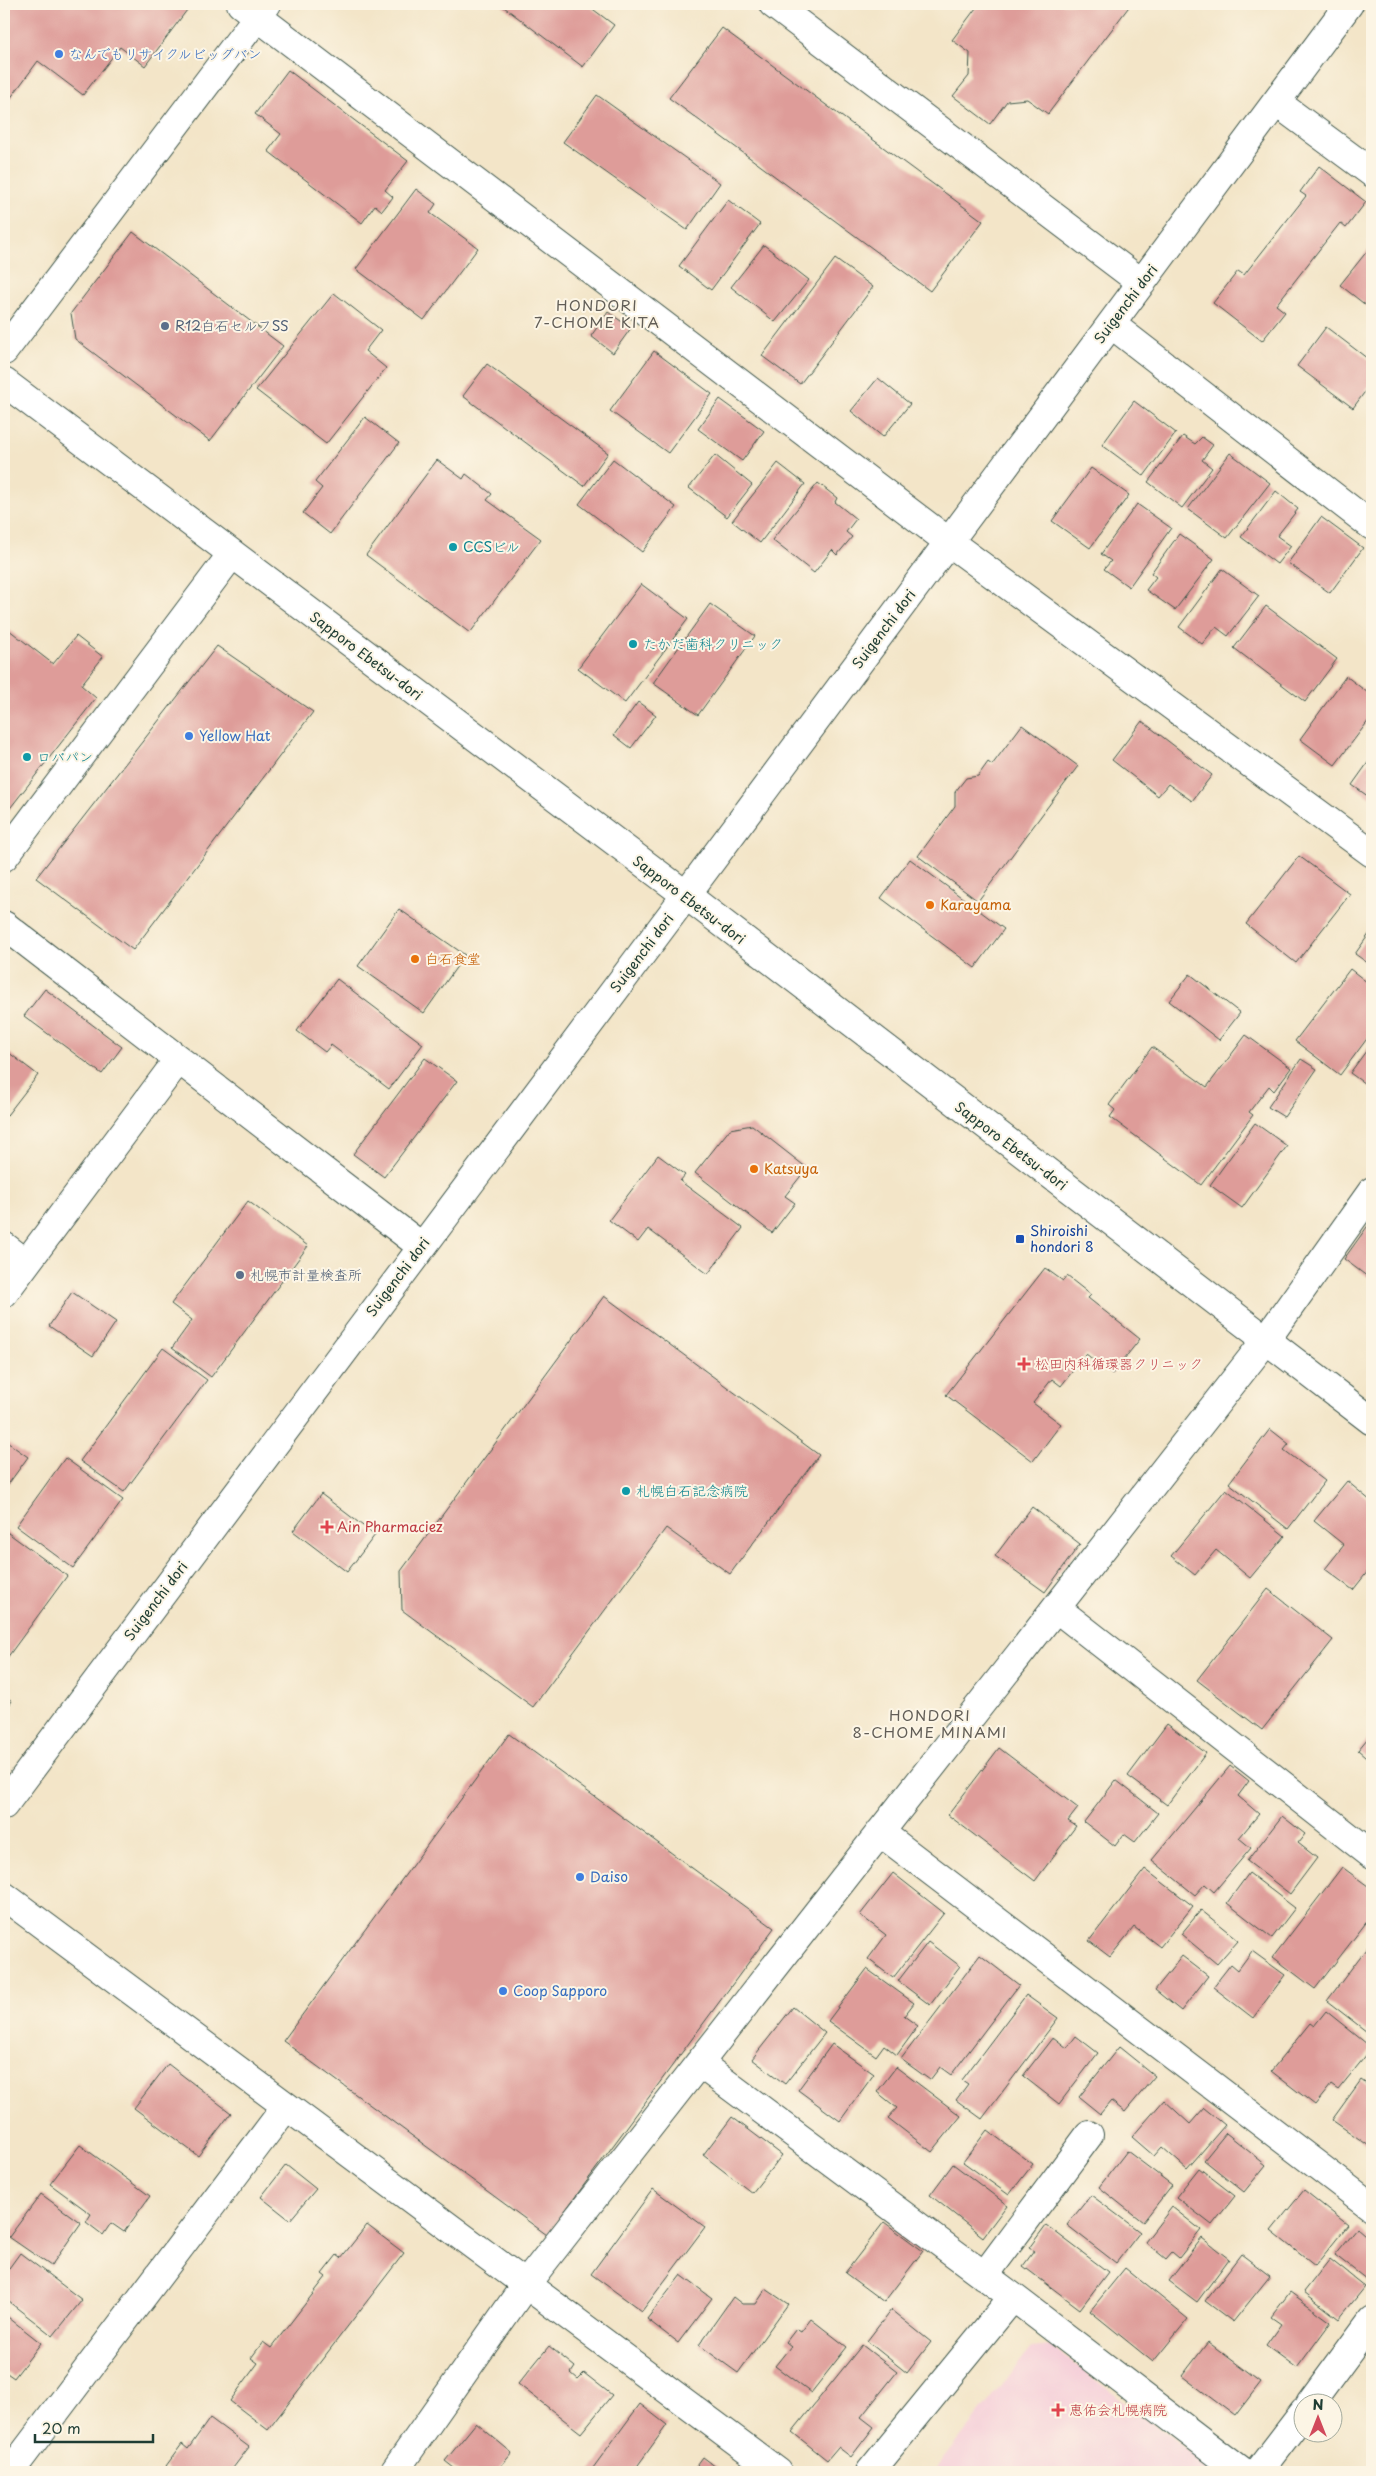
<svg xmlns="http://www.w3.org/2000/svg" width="1376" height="2476" font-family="'Playpen Sans','Klee One',sans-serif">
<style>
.built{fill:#f5cfd9}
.building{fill:#de9c99}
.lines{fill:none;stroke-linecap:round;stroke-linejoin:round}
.minor-casing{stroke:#3f564a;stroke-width:30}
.highway-casing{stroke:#3f564a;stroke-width:30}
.minor{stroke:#fff;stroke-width:28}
.highway{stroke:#fff;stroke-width:28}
.shop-dot{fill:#3f7fe0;stroke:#fcf5e5;stroke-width:2}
.service-dot{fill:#5c6f8a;stroke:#fcf5e5;stroke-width:2}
.culture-dot{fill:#0f9aa8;stroke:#fcf5e5;stroke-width:2}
.food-dot{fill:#e8710a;stroke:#fcf5e5;stroke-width:2}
.transit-dot{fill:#1a4fb4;stroke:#fcf5e5;stroke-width:2}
.health-dot{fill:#e0444e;stroke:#fcf5e5;stroke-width:2}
.labels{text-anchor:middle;stroke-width:4;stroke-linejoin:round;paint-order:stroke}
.shop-label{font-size:14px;fill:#366cbe;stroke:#fcf5e5;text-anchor:start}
.street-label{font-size:14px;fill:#1f3d34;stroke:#fcf5e5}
.service-label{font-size:14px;fill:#4e5e75;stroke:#fcf5e5;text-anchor:start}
.culture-label{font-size:14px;fill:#0d838f;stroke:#fcf5e5;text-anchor:start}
.food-label{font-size:14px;fill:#c56008;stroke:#fcf5e5;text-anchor:start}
.transit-label{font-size:14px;fill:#164399;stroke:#fcf5e5;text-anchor:start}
.health-label{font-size:14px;fill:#be3a42;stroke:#fcf5e5;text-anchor:start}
.neighbourhood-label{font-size:15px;letter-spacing:1px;fill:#625e57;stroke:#fcf5e5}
</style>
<rect width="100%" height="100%" fill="#fcf5e5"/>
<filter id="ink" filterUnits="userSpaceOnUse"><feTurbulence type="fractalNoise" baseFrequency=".02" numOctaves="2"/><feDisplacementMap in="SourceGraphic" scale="10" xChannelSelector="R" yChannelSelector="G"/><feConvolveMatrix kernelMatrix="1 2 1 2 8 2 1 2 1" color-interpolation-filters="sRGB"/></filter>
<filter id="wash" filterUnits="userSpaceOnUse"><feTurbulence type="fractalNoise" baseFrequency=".0096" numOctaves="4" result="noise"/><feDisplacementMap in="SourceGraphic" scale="20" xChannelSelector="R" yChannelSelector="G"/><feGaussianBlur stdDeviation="1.12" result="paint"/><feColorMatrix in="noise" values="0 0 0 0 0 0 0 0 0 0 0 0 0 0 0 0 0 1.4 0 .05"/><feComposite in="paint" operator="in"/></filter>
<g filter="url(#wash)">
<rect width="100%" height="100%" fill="#f3e5c8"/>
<path class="built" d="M1051 2346 1216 2472H933L1031 2348Z"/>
<g id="blocks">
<path class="building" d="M4 4H179L187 10 145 66 120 47 83 95 38 61 4 107Z
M500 4H586L614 25 583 67Z
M979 4H1131L1048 114 1027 99 1007 101 990 124 953 96 969 76 970 53 952 40Z
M722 28 983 221 930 291 669 98Z
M288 70 408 161 385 190 393 197 382 211 375 205 362 223 268 151 281 134 255 114Z
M597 95 720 183 687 230 563 142Z
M1319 166 1366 202 1346 228 1340 223 1276 305 1285 312 1262 341 1213 303 1238 271 1244 275 1306 196 1300 192Z
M416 189 436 204 430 213 478 248 424 320 356 269Z
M728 200 760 224 711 290 679 266Z
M133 232 283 346 210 441 75 339 71 313Z
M764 245 809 280 775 322 731 287Z
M1372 245V310L1340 285Z
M835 259 873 287 800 384 762 356Z
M334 293 381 330 365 351 386 368 326 444 256 390Z
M608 312 631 328 613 353 591 336Z
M1326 327 1372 362V382L1353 408 1297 366Z
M654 351 712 394 668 453 610 411Z
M487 364 608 453 584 486 463 396Z
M878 378 910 404 883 437 851 411Z
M720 399 764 431 742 461 698 429Z
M1134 401 1176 433 1144 476 1102 445Z
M365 417 399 443 330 534 303 513 322 488 315 482Z
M1183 436 1195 444 1202 437 1213 445 1202 460 1212 468 1182 508 1148 482Z
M1230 453 1270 483 1227 538 1188 509Z
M715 455 752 485 727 517 689 488Z
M613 459 676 507 642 552 579 504Z
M437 460 463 479 466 474 492 494 487 500 541 539 470 633 366 555Z
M778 463 805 484 760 543 732 521Z
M1091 468 1129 495 1090 548 1052 521Z
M818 483 837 498 835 502 856 519 846 532 852 537 837 555 832 550 814 573 772 540Z
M1276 491 1298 509 1277 536 1291 546 1277 564 1241 537Z
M1137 504 1171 528 1129 587 1104 569 1111 561 1101 554Z
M1321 517 1363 548 1330 593 1288 563Z
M1179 534 1214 559 1175 610 1146 590 1156 577 1151 573Z
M1222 569 1259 596 1228 636 1216 627 1202 644 1179 627Z
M641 584 688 619 625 703 578 668Z
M710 604 755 636 698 715 653 683Z
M1266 606 1337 659 1305 702 1234 648Z
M4 626 53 664 76 636 103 657 81 685 96 698 4 816Z
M217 646 313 712 133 950 36 878Z
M1346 676 1372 696V716L1335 765 1300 739Z
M638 702 656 715 631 748 614 735Z
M1142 721 1212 775 1192 801 1168 784 1158 796 1112 760Z
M1022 725 1078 766 978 901 918 856 955 806V792L966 778 978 776 988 762 992 765Z
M1372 757V799L1352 785Z
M1299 856 1350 894 1296 963 1246 924Z
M910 859 1004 929 975 968 881 898Z
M399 909 465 955 424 1013 358 966Z
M1372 930V966L1355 954Z
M1350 969 1372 986V1032L1340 1075 1295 1041Z
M1190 974 1240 1013 1219 1040 1169 1001Z
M337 979 423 1044 389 1089 331 1045 325 1052 297 1031Z
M45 989 122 1047 102 1074 24 1016Z
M1246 1035 1291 1068 1274 1091 1269 1086 1249 1112 1253 1115 1201 1185 1110 1117 1115 1110 1109 1105 1152 1047 1207 1087Z
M1369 1047 1372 1050V1089L1350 1073Z
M4 1049 38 1075 4 1119Z
M425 1058 457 1081 384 1177 353 1154Z
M1301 1059 1317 1069 1284 1117 1268 1107Z
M1255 1123 1287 1146 1242 1208 1210 1185Z
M752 1125 807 1168 785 1196 795 1203 772 1233 695 1173 730 1129Z
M658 1155 685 1175 680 1181 743 1228 708 1274 648 1229 638 1242 609 1220Z
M248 1201 308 1246 211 1377 172 1348 192 1320 171 1304Z
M1372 1220V1280L1344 1259Z
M1045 1268 1063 1281 1067 1276 1091 1295 1088 1298 1140 1339 1112 1374 1086 1354 1061 1386 1052 1379 1033 1403 1061 1424 1033 1461 946 1395Z
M72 1292 116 1322 93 1356 49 1326Z
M604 1296 819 1455 730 1574 666 1528 533 1707 402 1610 401 1571Z
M163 1348 207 1380 124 1492 80 1461Z
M1270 1429 1289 1444 1284 1450 1325 1481 1288 1529 1229 1483Z
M4 1440 28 1457 4 1490Z
M65 1458 123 1500 73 1568 16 1526Z
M1347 1481 1372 1502V1566L1353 1590 1325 1569 1344 1545 1314 1521Z
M1226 1489 1285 1536 1250 1578 1216 1550 1195 1575 1171 1556Z
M321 1494 375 1535 347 1572 293 1531Z
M1032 1507 1080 1544 1045 1592 995 1556Z
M4 1530 67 1576 4 1662Z
M1268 1589 1333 1640 1262 1730 1197 1680Z
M4 1695 12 1701 4 1712Z
M1167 1724 1206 1753 1167 1805 1128 1776Z
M1372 1733V1762L1358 1750Z
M509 1734 774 1928 547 2235 283 2041Z
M999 1748 1078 1808 1068 1821 1076 1826 1035 1881 948 1815Z
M1230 1766 1249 1781 1238 1796 1259 1814 1239 1838 1251 1848 1214 1892 1205 1884 1195 1895 1152 1860Z
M1116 1780 1158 1813 1135 1842 1124 1834 1115 1846 1084 1822Z
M1282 1816 1305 1834 1298 1843 1317 1858 1290 1894 1247 1861Z
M1342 1867 1372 1889V1915L1315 1989 1273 1957Z
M1145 1869 1193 1906 1160 1947 1134 1927 1110 1957 1089 1941Z
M893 1873 944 1913 893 1978 868 1959 886 1935 860 1915Z
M1249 1873 1295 1908 1272 1938 1227 1903Z
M1201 1910 1238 1940 1217 1964 1181 1934Z
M1372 1941V2033L1371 2035 1327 2001Z
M928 1942 960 1966 930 2005 898 1981Z
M1252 1951 1285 1975 1253 2018 1213 1987 1231 1964 1238 1970Z
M980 1955 1019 1985 951 2075 940 2067 930 2080 901 2059Z
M1182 1956 1208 1976 1181 2011 1155 1990Z
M867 1969 914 2003 904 2016 918 2026 897 2055 884 2045 876 2056 828 2021Z
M1026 1995 1058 2018 982 2119 956 2100 968 2084 962 2080Z
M793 2007 825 2033 785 2084 752 2059Z
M1326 2011 1372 2048 1338 2090 1331 2085 1315 2105 1271 2071 1310 2023 1314 2026Z
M1076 2036 1098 2053 1059 2104 1023 2076 1053 2037 1067 2048Z
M832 2044 874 2074 840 2121 798 2090Z
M1119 2047 1155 2076 1125 2112 1111 2101 1100 2114 1079 2097Z
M168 2064 231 2113 198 2156 134 2108Z
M896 2067 961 2116 932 2152 888 2118 897 2108 877 2092Z
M1361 2080 1372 2088V2148L1332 2120Z
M1164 2100 1190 2124 1204 2108 1225 2125 1187 2169 1162 2147 1154 2156 1132 2137Z
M732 2117 782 2155 752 2193 703 2155Z
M987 2130 1033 2164 1009 2195 963 2162Z
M1226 2133 1266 2165 1244 2192 1204 2160Z
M80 2145 150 2196 124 2232 111 2223 103 2235 86 2222 91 2214 50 2184Z
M1127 2151 1172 2185 1143 2222 1099 2187Z
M953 2164 1007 2205 983 2237 930 2195Z
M286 2165 316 2189 290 2220 261 2197Z
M1199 2168 1235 2196 1212 2225 1176 2197Z
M653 2189 705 2227 642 2311 591 2274Z
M1304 2190 1348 2225 1315 2266 1271 2231Z
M41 2194 81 2223 51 2266 9 2237Z
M1091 2195 1140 2232 1116 2263 1067 2225Z
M1172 2207 1201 2230 1179 2258 1172 2252 1166 2259 1145 2242Z
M884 2222 923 2251 884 2302 845 2273Z
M367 2225 404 2253 268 2430 230 2401 258 2363 251 2358 263 2342 271 2348 326 2277 322 2274 337 2255 341 2258Z
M1046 2225 1108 2272 1080 2309 1023 2266 1034 2251 1029 2248Z
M1357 2228 1372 2241 1371 2283 1335 2255Z
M1202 2238 1229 2259 1197 2302 1169 2281Z
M20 2253 82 2300 53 2336 4 2298V2275Z
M1241 2254 1270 2276 1233 2322 1205 2301Z
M1330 2259 1365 2287 1339 2319 1304 2292Z
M1125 2268 1188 2319 1153 2362 1090 2311Z
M681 2275 712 2298 678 2343 647 2319Z
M766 2289 788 2304 738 2373 699 2345 733 2297 742 2304H756Z
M1290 2292 1331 2322 1297 2368 1266 2345 1281 2324 1271 2317Z
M891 2310 931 2342 907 2373 867 2341Z
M4 2314 41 2343 14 2378 4 2371Z
M811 2319 847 2347 811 2393 775 2366 791 2346 786 2342 796 2329 801 2332Z
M1208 2342 1261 2382 1235 2416 1182 2376Z
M862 2345 897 2372 861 2417 874 2427 851 2457 838 2447 827 2460 792 2432Z
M549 2346 575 2367 571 2373 578 2379 584 2373 612 2395 581 2433 518 2384Z
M640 2404 667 2425 633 2472H590Z
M210 2418 249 2447 230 2472H168L170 2470 166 2466 182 2444 188 2449Z
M476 2423 512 2453 496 2472H459L445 2461Z
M703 2457 723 2472H692Z"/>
</g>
</g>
<g filter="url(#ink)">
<use href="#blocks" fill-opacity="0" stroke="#3f564a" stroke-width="1"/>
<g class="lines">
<g class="minor-casing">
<path id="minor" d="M241 4 949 542 1372 853
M773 4 1142 283
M1276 102 1372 173
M1111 324 1372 526
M4 351 267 4
M4 857 232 554
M4 925 421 1246
M4 1246 26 1263
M4 1293 178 1060
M1056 1608 1372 1855
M4 1805 686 895 1349 4
M880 1832 1372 2207
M4 1896 778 2472
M699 2063 1013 2297 1242 2472
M984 2276 1089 2135
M1310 2404 1372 2320
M10 2472 285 2108
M394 2472 526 2284 1266 1340 1372 1191
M870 2472 1013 2297
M1258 2472 1304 2412"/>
</g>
<g class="highway-casing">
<path id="highway" d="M4 382 686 895 1372 1421"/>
</g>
<use href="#minor" class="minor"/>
<use href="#highway" class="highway"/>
</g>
</g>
<g class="shop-dot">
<circle cx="59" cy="54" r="5"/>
<circle cx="189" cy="736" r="5"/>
<circle cx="580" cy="1877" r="5"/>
<circle cx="503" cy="1991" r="5"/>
</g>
<g class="service-dot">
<circle cx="165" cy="326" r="5"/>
<circle cx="240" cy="1275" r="5"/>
</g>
<g class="culture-dot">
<circle cx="453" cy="547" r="5"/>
<circle cx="633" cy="644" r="5"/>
<circle cx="27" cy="757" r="5"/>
<circle cx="626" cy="1491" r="5"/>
</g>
<g class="food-dot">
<circle cx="930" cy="905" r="5"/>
<circle cx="415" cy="959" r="5"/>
<circle cx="754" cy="1169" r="5"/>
</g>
<rect class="transit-dot" x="1015" y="1234" width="10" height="10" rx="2.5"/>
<g class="health-dot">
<path d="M1021.5 1356.5h5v5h5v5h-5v5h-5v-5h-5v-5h5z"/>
<path d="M324.5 1519.5h5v5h5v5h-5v5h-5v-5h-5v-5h5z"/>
<path d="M1055.5 2402.5h5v5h5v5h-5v5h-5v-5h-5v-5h5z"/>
</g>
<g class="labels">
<g class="shop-label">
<text x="69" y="59">なんでもリサイクルビッグバン</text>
<text x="199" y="741">Yellow Hat</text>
<text x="590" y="1882">Daiso</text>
<text x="513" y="1996">Coop Sapporo</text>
</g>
<g class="street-label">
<text transform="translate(1126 304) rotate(-53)" y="5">Suigenchi dori</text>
<text transform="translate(884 629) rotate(-53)" y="5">Suigenchi dori</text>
<text transform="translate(366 656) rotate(37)" y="5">Sapporo Ebetsu-dori</text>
<text transform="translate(689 900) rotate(37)" y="5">Sapporo Ebetsu-dori</text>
<text transform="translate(642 953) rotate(-53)" y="5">Suigenchi dori</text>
<text transform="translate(1011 1146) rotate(37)" y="5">Sapporo Ebetsu-dori</text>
<text transform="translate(398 1277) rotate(-53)" y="5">Suigenchi dori</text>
<text transform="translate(156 1601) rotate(-53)" y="5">Suigenchi dori</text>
</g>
<g class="service-label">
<text x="175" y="331">R12白石セルフSS</text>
<text x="250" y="1280">札幌市計量検査所</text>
</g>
<g class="culture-label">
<text x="463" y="552">CCSビル</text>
<text x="643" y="649">たかだ歯科クリニック</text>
<text x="37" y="762">ロバパン</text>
<text x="636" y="1496">札幌白石記念病院</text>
</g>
<g class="food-label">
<text x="940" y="910">Karayama</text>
<text x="425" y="964">白石食堂</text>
<text x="764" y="1174">Katsuya</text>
</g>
<g class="transit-label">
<text x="1030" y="1236">Shiroishi<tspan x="1030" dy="16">hondori 8</tspan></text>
</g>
<g class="health-label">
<text x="1035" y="1369">松田内科循環器クリニック</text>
<text x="337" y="1532">Ain Pharmaciez</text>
<text x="1069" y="2415">恵佑会札幌病院</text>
</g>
<g class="neighbourhood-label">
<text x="597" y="311">HONDORI<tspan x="597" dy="17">7-CHOME KITA</tspan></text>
<text x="930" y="1721">HONDORI<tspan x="930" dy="17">8-CHOME MINAMI</tspan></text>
</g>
</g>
<rect width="1376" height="2476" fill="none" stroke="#fcf5e5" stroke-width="20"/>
<g transform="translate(1318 2418)"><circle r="24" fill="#fcf5e5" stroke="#a4ab9e"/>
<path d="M0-4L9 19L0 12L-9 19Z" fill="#d1495b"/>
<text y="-8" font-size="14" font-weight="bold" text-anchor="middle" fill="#1f3d34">N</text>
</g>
<path d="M35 2434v8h118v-8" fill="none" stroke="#1f3d34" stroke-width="2.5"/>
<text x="42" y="2434" font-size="15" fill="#1f3d34" stroke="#fcf5e5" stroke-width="4" paint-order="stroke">20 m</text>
</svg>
